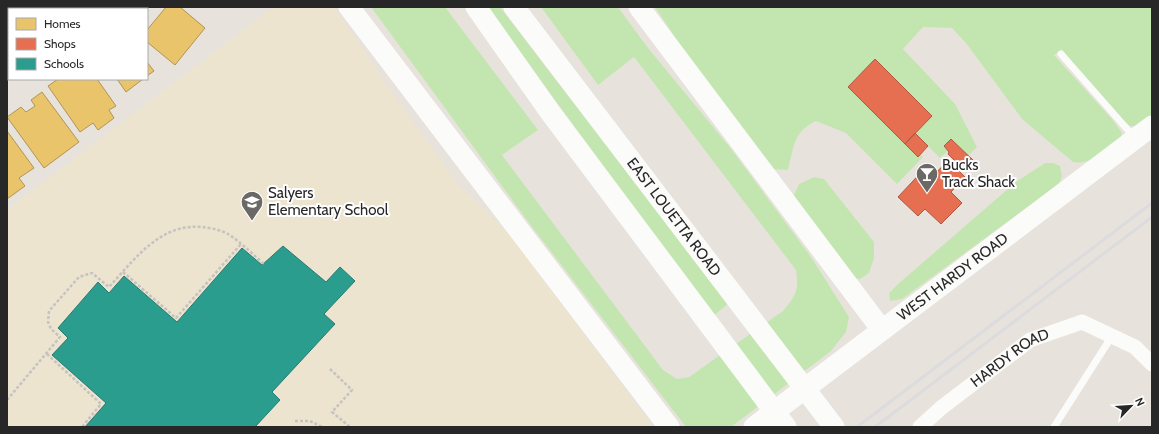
<svg xmlns="http://www.w3.org/2000/svg" width="1159" height="434" font-family="Cabin,sans-serif">
<style>
.education{fill:#ece4cf}
.green{fill:#c3e6b1}
.homes{fill:#e9c46a;stroke:#af9556}
.shops{fill:#e76f51;stroke:#ad5944}
.schools{fill:#2a9d8f;stroke:#297a70}
.lines{fill:none;stroke-linecap:round;stroke-linejoin:round}
.path{stroke:#c4c3c2;stroke-width:2.5;stroke-dasharray:3 2;stroke-linecap:butt}
.service{stroke:#fbfbfa;stroke-width:7}
.minor{stroke:#fbfbfa;stroke-width:15}
.secondary{stroke:#fbfbfa;stroke-width:21}
.rail{stroke:#dcdbde;stroke-width:3}
.labels{text-anchor:middle;stroke-width:4;stroke-linejoin:round;paint-order:stroke}
.poi-label{font-size:15px;fill:#272727;stroke:#fff;text-anchor:start}
.street-label{font-size:15px;fill:#272727;stroke:#fff}
</style>
<rect width="100%" height="100%" fill="#e7e3dc"/>
<path class="education" d="M273 7H334L409 117 459 185 508 233 653 427H7V210Z"/>
<path class="green" d="M371 7H445L538 130 502 155 663 370 677 379 689 377 783 311C796 295 799 291 796 270L634 57 598 85 541 7H618L648 48 732 150 811 257 849 317 846 332 831 351 731 427H686L529 223Z
M487 7H500L728 304 713 316Z
M655 7H1152V116L1139 126H1130L1118 116 1062 50 1054 55 1112 119 1122 133 1120 141C1106 151 1092 165 1073 162L1022 119 966 43 952 28 923 27 903 49 955 104 977 147 969 155 951 139 944 146 948 151 940 158 915 133 932 116 875 59 848 87 918 156 920 154 923 157 897 184 846 133 816 121C793 132 794 147 788 170L771 169 698 72Z
M1045 163H1053L1060 166 1062 176 1059 184 902 299 890 301 889 293 898 284 1016 182Z
M814 177 824 179 874 242V258L869 273 860 279 853 278 796 201 794 195 799 184Z"/>
<path class="homes" d="M166 7H180L205 28 175 65 147 42V30Z
M147 62 154 71 147 76Z
M58 79H97L116 106 109 110 114 118 98 130 93 123 80 132 48 86Z
M117 79H143L126 92Z
M42 92 79 142 44 168 7 117 21 107 26 112 35 106 31 100Z
M7 131 34 168 19 178 25 186 7 199Z"/>
<path class="shops" d="M875 59 932 116 905 144 848 87Z
M915 133 928 146 918 157 905 144Z
M951 139 973 160 966 167 960 161 957 163 948 154 949 152 944 146Z
M948 160 965 177 951 192 962 203 941 224 925 209 918 216 898 197 927 166 935 174Z"/>
<path class="schools" d="M283 246 326 282 340 267 355 281 324 314 335 324 272 392 280 400 255 427H85L106 403 52 355 68 338 58 328 98 282 109 293 124 276 177 322 242 248 262 265Z"/>
<g class="lines">
<path class="path" d="M123 272 176 318 241 244
M47 354 101 404 82 427
M330 369 352 390 332 412 350 427
M7 400 60 337 51 329 48 322 49 311 79 277 92 273 109 287C135 259 160 223 202 227 211 228 221 230 228 234 241 242 252 254 264 264
M295 421H310L322 427"/>
<path class="service" d="M1061 54 1134 137
M1054 427 1112 336"/>
<g class="minor">
<path d="M82 9 84 7"/>
<path d="M7 66 9 65"/>
<path id="s1" d="M920 427 941 408 1030 340 1082 322 1135 347 1152 364"/>
</g>
<g class="secondary">
<path d="M349 7 669 427"/>
<path d="M476 7 550 112 786 427"/>
<path id="s2" d="M514 7 834 427"/>
<path d="M639 7 882 330"/>
<path id="s3" d="M754 427 1152 126"/>
</g>
<path class="rail" d="M857 427 1152 203
M875 427 1152 217"/>
</g>
<defs>
<g id="bar-pin" transform="scale(1.15)"><path d="M0 17L-7.5 6A9.5 9.5 0 1 1 7.5 6Z" fill="#6a6966" stroke="#fff"/><path d="M-6-5H6L.8 .8V4.5H3.5V6h-7V4.5H-.8V.8Z" fill="#fff"/></g>
<g id="school-pin" transform="scale(1.15)"><path d="M0 17L-7.5 6A9.5 9.5 0 1 1 7.5 6Z" fill="#6a6966" stroke="#fff"/><path d="M0-5L7-2L0 1L-7-2ZM-4 1L0 2.5L4 1V4Q0 6-4 4Z" fill="#fff"/></g>
</defs>
<g fill-rule="evenodd">
<use href="#bar-pin" x="927" y="174"/>
<use href="#school-pin" x="252" y="202"/>
</g>
<g class="labels">
<g class="poi-label">
<text x="942" y="170">Bucks<tspan x="942" dy="17">Track Shack</tspan></text>
<text x="268" y="198">Salyers<tspan x="268" dy="17">Elementary School</tspan></text>
</g>
<g class="street-label">
<text dy="5" stroke="none"><textPath href="#s2" startOffset="264">EAST LOUETTA ROAD</textPath></text>
<text dy="5" stroke="none"><textPath href="#s3" startOffset="249">WEST HARDY ROAD</textPath></text>
<text dy="5" stroke="none"><textPath href="#s1" startOffset="114">HARDY ROAD</textPath></text>
</g>
</g>
<rect width="1159" height="434" fill="none" stroke="#272727" stroke-width="16"/>
<rect x="8" y="8" width="140" height="72" fill="#ffffff" stroke="#a9a9a9"/>
<rect x="16" y="18" width="20" height="12" fill="#e9c46a" stroke="#a9a9a9"/>
<text x="44" y="28" font-size="12" fill="#272727">Homes</text>
<rect x="16" y="38" width="20" height="12" fill="#e76f51" stroke="#a9a9a9"/>
<text x="44" y="48" font-size="12" fill="#272727">Shops</text>
<rect x="16" y="58" width="20" height="12" fill="#2a9d8f" stroke="#a9a9a9"/>
<text x="44" y="68" font-size="12" fill="#272727">Schools</text>
<g transform="translate(1131 406) rotate(65)" stroke="#ffffff" stroke-width="3" paint-order="stroke">
<path d="M0-3L7 15L0 10L-7 15Z" fill="#272727"/>
<text y="-6" font-size="11" font-weight="bold" text-anchor="middle" fill="#272727">N</text>
</g>
</svg>
